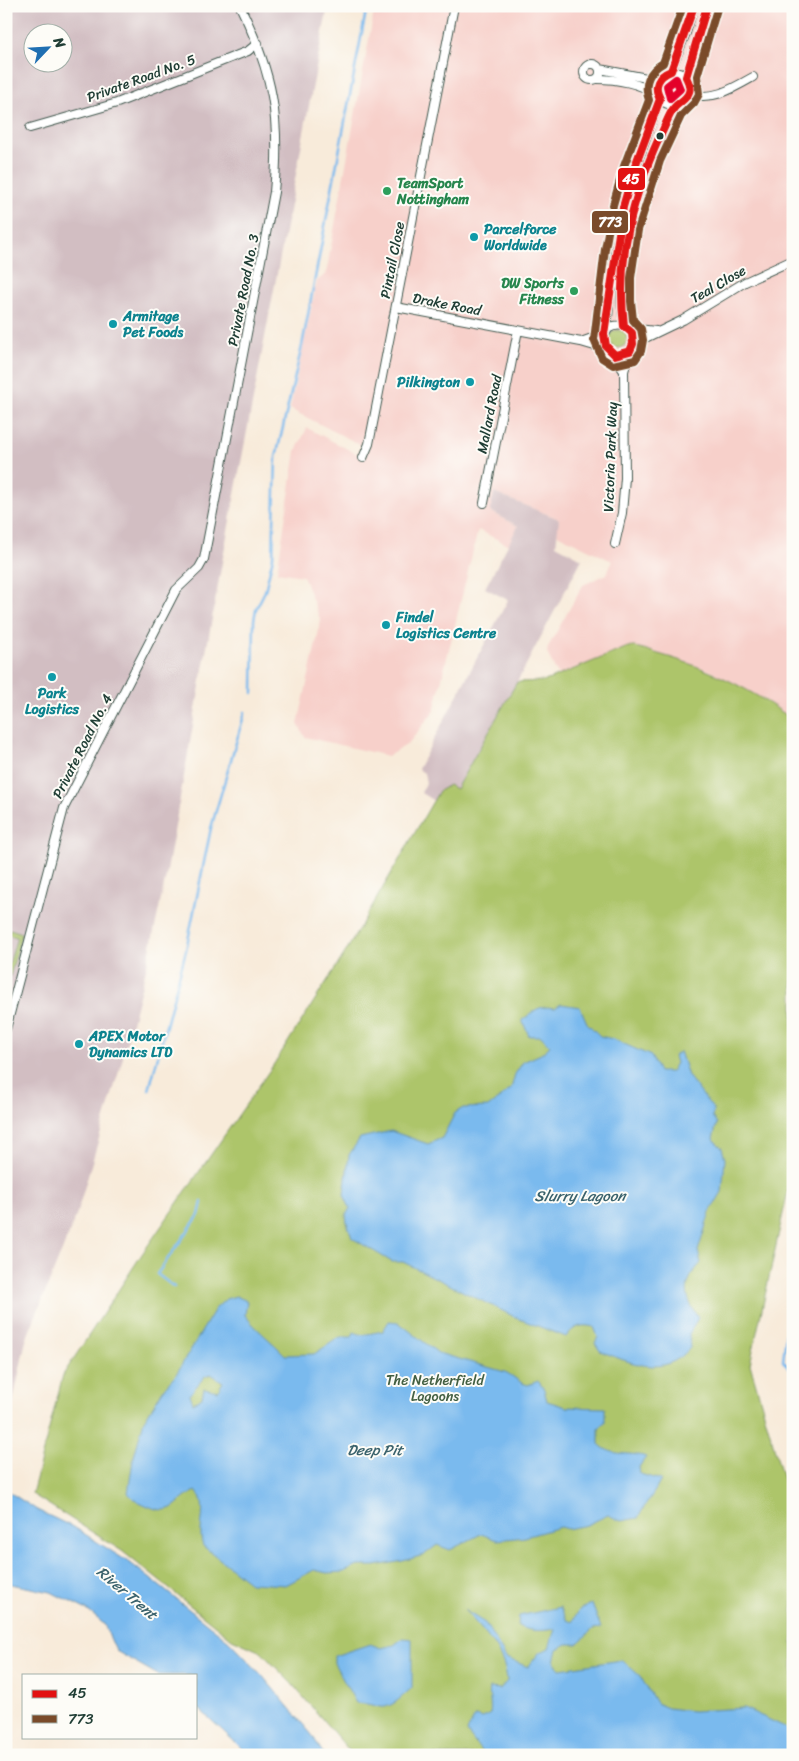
<svg xmlns="http://www.w3.org/2000/svg" width="799" height="1761" font-family="Sriracha,sans-serif">
<style>
.built{fill:#f7d0ca}
.industrial{fill:#d2bec2;fill-rule:evenodd}
.green{fill:#adc56a;stroke:#66814f}
.water{fill:#7abaee;stroke:#4c7c91;fill-rule:evenodd}
.lines{fill:none;stroke-linecap:round;stroke-linejoin:round}
.stream{stroke:#7abaee;stroke-width:2.5}
.minor-casing{stroke:#40574d;stroke-width:10}
.minor{stroke:#fff;stroke-width:8}
.bus-1-casing{stroke:#fdfcf7;stroke-width:11}
.bus-2-casing{stroke:#fdfcf7;stroke-width:11}
.bus-3-casing{stroke:#fdfcf7;stroke-width:11}
.bus-1{stroke:#e21212;stroke-width:8}
.bus-2{stroke:#7a4b2a;stroke-width:8}
.bus-3{stroke:#e4002b;stroke-width:8}
.bus-dot{fill:#1f3d34;stroke:#fdfcf7;stroke-width:2}
.leisure-dot{fill:#2e9e5b;stroke:#fdfcf7;stroke-width:2}
.culture-dot{fill:#0f9aa8;stroke:#fdfcf7;stroke-width:2}
.labels{text-anchor:middle;stroke-width:4;stroke-linejoin:round;paint-order:stroke}
.street-label{font-size:14px;fill:#1f3d34;stroke:#fdfcf7}
.leisure-label{font-size:14px;font-weight:bold;fill:#27864d;stroke:#fdfcf7;text-anchor:start}
.culture-label{font-size:14px;font-weight:bold;fill:#0d838f;stroke:#fdfcf7;text-anchor:start}
.park-label{font-size:14px;fill:#425f42;stroke:#fdfcf7}
.water-label{font-size:15px;font-style:italic;fill:#3a626c;stroke:#fdfcf7}
.line-badge{stroke:#fdfcf7;stroke-width:2}
.badge-label{font-size:14px;text-anchor:middle;font-weight:bold;fill:#fff}
</style>
<rect width="100%" height="100%" fill="#fdfcf7"/>
<filter id="ink" filterUnits="userSpaceOnUse"><feTurbulence type="fractalNoise" baseFrequency=".02" numOctaves="2"/><feDisplacementMap in="SourceGraphic" scale="10" xChannelSelector="R" yChannelSelector="G"/><feConvolveMatrix kernelMatrix="1 2 1 2 8 2 1 2 1" color-interpolation-filters="sRGB"/></filter>
<filter id="wash" filterUnits="userSpaceOnUse"><feTurbulence type="fractalNoise" baseFrequency=".0096" numOctaves="4" result="noise"/><feDisplacementMap in="SourceGraphic" scale="20" xChannelSelector="R" yChannelSelector="G"/><feGaussianBlur stdDeviation="1.12" result="paint"/><feColorMatrix in="noise" values="0 0 0 0 0 0 0 0 0 0 0 0 0 0 0 0 0 1.4 0 .05"/><feComposite in="paint" operator="in"/></filter>
<g filter="url(#wash)">
<rect width="100%" height="100%" fill="#f8ebda"/>
<path class="built" d="M375 6H793V720L765 700 709 670 634 647 558 675 547 653 548 647 583 585 607 574 612 561 557 534 559 519 494 493 490 511 518 526 509 545 478 530 434 711 408 744 388 756 305 737 298 724 321 621 303 576 277 572 296 451 307 428 357 454 361 445 290 409 317 281 326 274Z"/>
<path class="industrial" d="M6 6H328L223 557 167 871 146 969 122 1061 76 1216 26 1340 6 1435ZM32 32H62V62H32Z
M494 493 559 519 556 545 582 559 517 682 456 789 439 791 434 801 421 793 426 783 424 773 418 769 508 600 485 588 518 526 490 511Z"/>
<path class="green" d="M609 339a9 9 0 1 1 18 0a9 9 0 1 1-18 0Z
M628 647C639 646 651 652 662 655 709 668 753 690 793 720V1168L750 1364 793 1513V1755H353L292 1684 261 1652 232 1639 122 1551 32 1494 63 1375 142 1254 274 1064 345 953 439 791 449 785 456 789 517 682 545 681Z
M10 929 22 933 10 976 6 975 17 937 8 935Z"/>
<path class="water" d="M561 1004 580 1007 587 1023 600 1036 613 1039 651 1056 659 1072H671L676 1063 674 1056 680 1051 688 1076 714 1110 712 1117 717 1123 713 1139 722 1148 725 1159 722 1192 710 1212 698 1251 701 1263C682 1284 684 1295 698 1318L689 1334 690 1348C664 1379 631 1363 600 1351L595 1343 598 1337 594 1327C581 1324 574 1326 566 1337L517 1318 403 1262H392L352 1238 347 1223 346 1215 350 1208 344 1195 349 1155 360 1138 391 1131 428 1144 442 1138 455 1113 463 1108 488 1107 511 1089 515 1074 523 1062 541 1054 550 1046 541 1036H529L522 1020C536 1011 535 1005 555 1008Z
M236 1296 247 1301 245 1315C256 1330 272 1341 285 1355L314 1354 340 1337H352L354 1332 362 1335 383 1331 389 1321 398 1322 438 1353 505 1372C514 1376 519 1383 528 1385L538 1381 544 1389 547 1401 566 1407 605 1408V1422L599 1429V1444C612 1458 631 1451 646 1457L639 1467 640 1474 661 1480C655 1493 645 1504 638 1518L621 1521 608 1515 587 1525 567 1529 560 1527 525 1537 497 1540 481 1534 450 1550 437 1545 424 1555 403 1561 375 1566H358L344 1572 327 1573 314 1570 286 1585 250 1583 203 1546C196 1528 210 1506 196 1491 175 1500 174 1518 148 1506 139 1502 134 1500 128 1493L133 1460 144 1420 165 1387 175 1376 215 1309 226 1299ZM211 1374 223 1382 218 1391 204 1388 202 1397 193 1403 190 1394 205 1376Z
M6 1490 37 1510 77 1529 133 1565 229 1641 260 1673 312 1735 324 1755H249L196 1706V1675H158L116 1651 104 1624 87 1610 51 1592 6 1583Z
M592 1604 601 1628 593 1629 577 1644H567L557 1649 554 1662 560 1669 622 1660 640 1676 656 1703 668 1708 693 1711 744 1708 785 1727 793 1734V1755H484L467 1732 475 1716 483 1718 490 1714C492 1705 488 1696 490 1688L500 1689 507 1681C506 1654 482 1629 464 1610L485 1623 506 1658 528 1667 539 1653 549 1648 555 1629C543 1631 529 1632 518 1626L519 1616 560 1607 567 1620 572 1622 580 1609Z
M403 1638 412 1639V1688C403 1695 392 1709 380 1707 371 1705 365 1703 356 1703L334 1663V1656L370 1644 381 1648 394 1645Z"/>
<g class="lines">
<path class="stream" d="M253 693 254 620 256 609 265 591 273 557 276 457 302 346 367 6
M149 1090 186 950 211 828 245 712
M793 1272 783 1361 793 1371
M174 1287 157 1274 199 1215 202 1202"/>
</g>
</g>
<g filter="url(#ink)">
<g class="lines">
<g class="minor-casing">
<path id="minor" d="M584 72a8 8 0 1 1 16 0a8 8 0 1 1-16 0Z
M600 69 657 80
M656 88a17 17 0 1 1 34 0a17 17 0 1 1-34 0Z
M671 71 686 33 694 6
M686 77 707 6
M597 79C616 79 641 83 657 95
M689 94C713 101 732 89 753 77
M30 128 117 103 248 51 258 43
M396 307 581 342 608 350
M624 326C611 250 642 171 676 105
M628 328 656 331
M607 331 612 268 627 193 660 99
M581 342 606 333
M633 344 683 320 745 282 793 260
M613 354H624L632 347C635 337 633 330 624 326 618 325 613 325 608 329 595 342 617 360 624 371
M363 458 369 444 454 6
M484 503 518 330
M615 544 622 513 625 478 624 371 630 351
M6 1029 64 808 176 590 199 568 204 559 274 192C281 118 273 73 240 6"/>
</g>
<use href="#minor" class="minor"/>
<g class="bus-1-casing">
<path id="bus-1" d="M694 6 671 71C658 76 653 86 660 99L634 169 623 207 604 334 606 346 615 355 630 351 633 344 632 333 624 326C616 259 632 197 660 136 665 127 668 116 674 108 678 103 687 99 689 92 691 86 688 81 686 77L707 6"/>
</g>
<g class="bus-2-casing">
<path id="bus-2" d="M683 6 663 63C649 71 643 84 649 100L624 166 613 205 605 249 594 340 602 358 613 365 635 360 641 351 643 340 641 329 633 320 631 301V278L638 230 660 161 681 116 694 103 699 94 697 76 717 9"/>
</g>
<g class="bus-3-casing">
<path id="bus-3" d="M676 79 680 89 670 98 667 86Z"/>
</g>
<use href="#bus-1" class="bus-1"/>
<use href="#bus-2" class="bus-2"/>
<use href="#bus-3" class="bus-3"/>
</g>
</g>
<circle class="bus-dot" cx="660" cy="136" r="4.5"/>
<g class="leisure-dot">
<circle cx="387" cy="191" r="5"/>
<circle cx="574" cy="291" r="5"/>
</g>
<g class="culture-dot">
<circle cx="474" cy="237" r="5"/>
<circle cx="113" cy="324" r="5"/>
<circle cx="470" cy="382" r="5"/>
<circle cx="386" cy="625" r="5"/>
<circle cx="52" cy="677" r="5"/>
<circle cx="79" cy="1044" r="5"/>
</g>
<g class="labels">
<g class="street-label">
<text transform="translate(141 78) rotate(-20)" y="5">Private Road No. 5</text>
<text transform="translate(392 260) rotate(-79)" y="5">Pintail Close</text>
<text transform="translate(718 284) rotate(-30)" y="5">Teal Close</text>
<text transform="translate(243 290) rotate(-79)" y="5">Private Road No. 3</text>
<text transform="translate(447 304) rotate(11)" y="5">Drake Road</text>
<text transform="translate(489 414) rotate(-79)" y="5">Mallard Road</text>
<text transform="translate(610 457) rotate(-88)" y="5">Victoria Park Way</text>
<text transform="translate(82 746) rotate(-63)" y="5">Private Road No. 4</text>
</g>
<g class="leisure-label">
<text x="397" y="188">TeamSport<tspan x="397" dy="16">Nottingham</tspan></text>
<text x="564" y="288" text-anchor="end">DW Sports<tspan x="564" dy="16">Fitness</tspan></text>
</g>
<g class="culture-label">
<text x="484" y="234">Parcelforce<tspan x="484" dy="16">Worldwide</tspan></text>
<text x="123" y="321">Armitage<tspan x="123" dy="16">Pet Foods</tspan></text>
<text x="460" y="387" text-anchor="end">Pilkington</text>
<text x="396" y="622">Findel<tspan x="396" dy="16">Logistics Centre</tspan></text>
<text x="52" y="698" text-anchor="middle">Park<tspan x="52" dy="16">Logistics</tspan></text>
<text x="89" y="1041">APEX Motor<tspan x="89" dy="16">Dynamics LTD</tspan></text>
</g>
<g class="park-label">
<text x="435" y="1385">The Netherfield<tspan x="435" dy="16">Lagoons</tspan></text>
</g>
<g class="water-label">
<text x="580" y="1201">Slurry Lagoon</text>
<text x="375" y="1455">Deep Pit</text>
<text transform="translate(127 1593) rotate(40)" y="5">River Trent</text>
</g>
</g>
<g class="line-badge">
<rect x="617" y="167" width="29" height="24" rx="5" fill="#e21212"/>
<rect x="591" y="210" width="38" height="24" rx="5" fill="#7a4b2a"/>
</g>
<g class="badge-label">
<text x="631" y="184">45</text>
<text x="610" y="227">773</text>
</g>
<rect width="799" height="1761" fill="none" stroke="#fdfcf7" stroke-width="25"/>
<rect x="22" y="1674" width="175" height="65" fill="#fdfcf7" stroke="#a4b0a9"/>
<rect x="32" y="1690" width="25" height="8" fill="#e21212" stroke="#a4b0a9"/>
<text x="68" y="1698" font-size="15" fill="#1f3d34">45</text>
<rect x="32" y="1715" width="25" height="8" fill="#7a4b2a" stroke="#a4b0a9"/>
<text x="68" y="1724" font-size="15" fill="#1f3d34">773</text>
<g transform="translate(48 48) rotate(65)"><circle r="24" fill="#fdfcf7" stroke="#a4b0a9"/>
<path d="M0-4L9 19L0 12L-9 19Z" fill="#1f6fb2"/>
<text y="-8" font-size="14" font-weight="bold" text-anchor="middle" fill="#1f3d34">N</text>
</g>
</svg>
